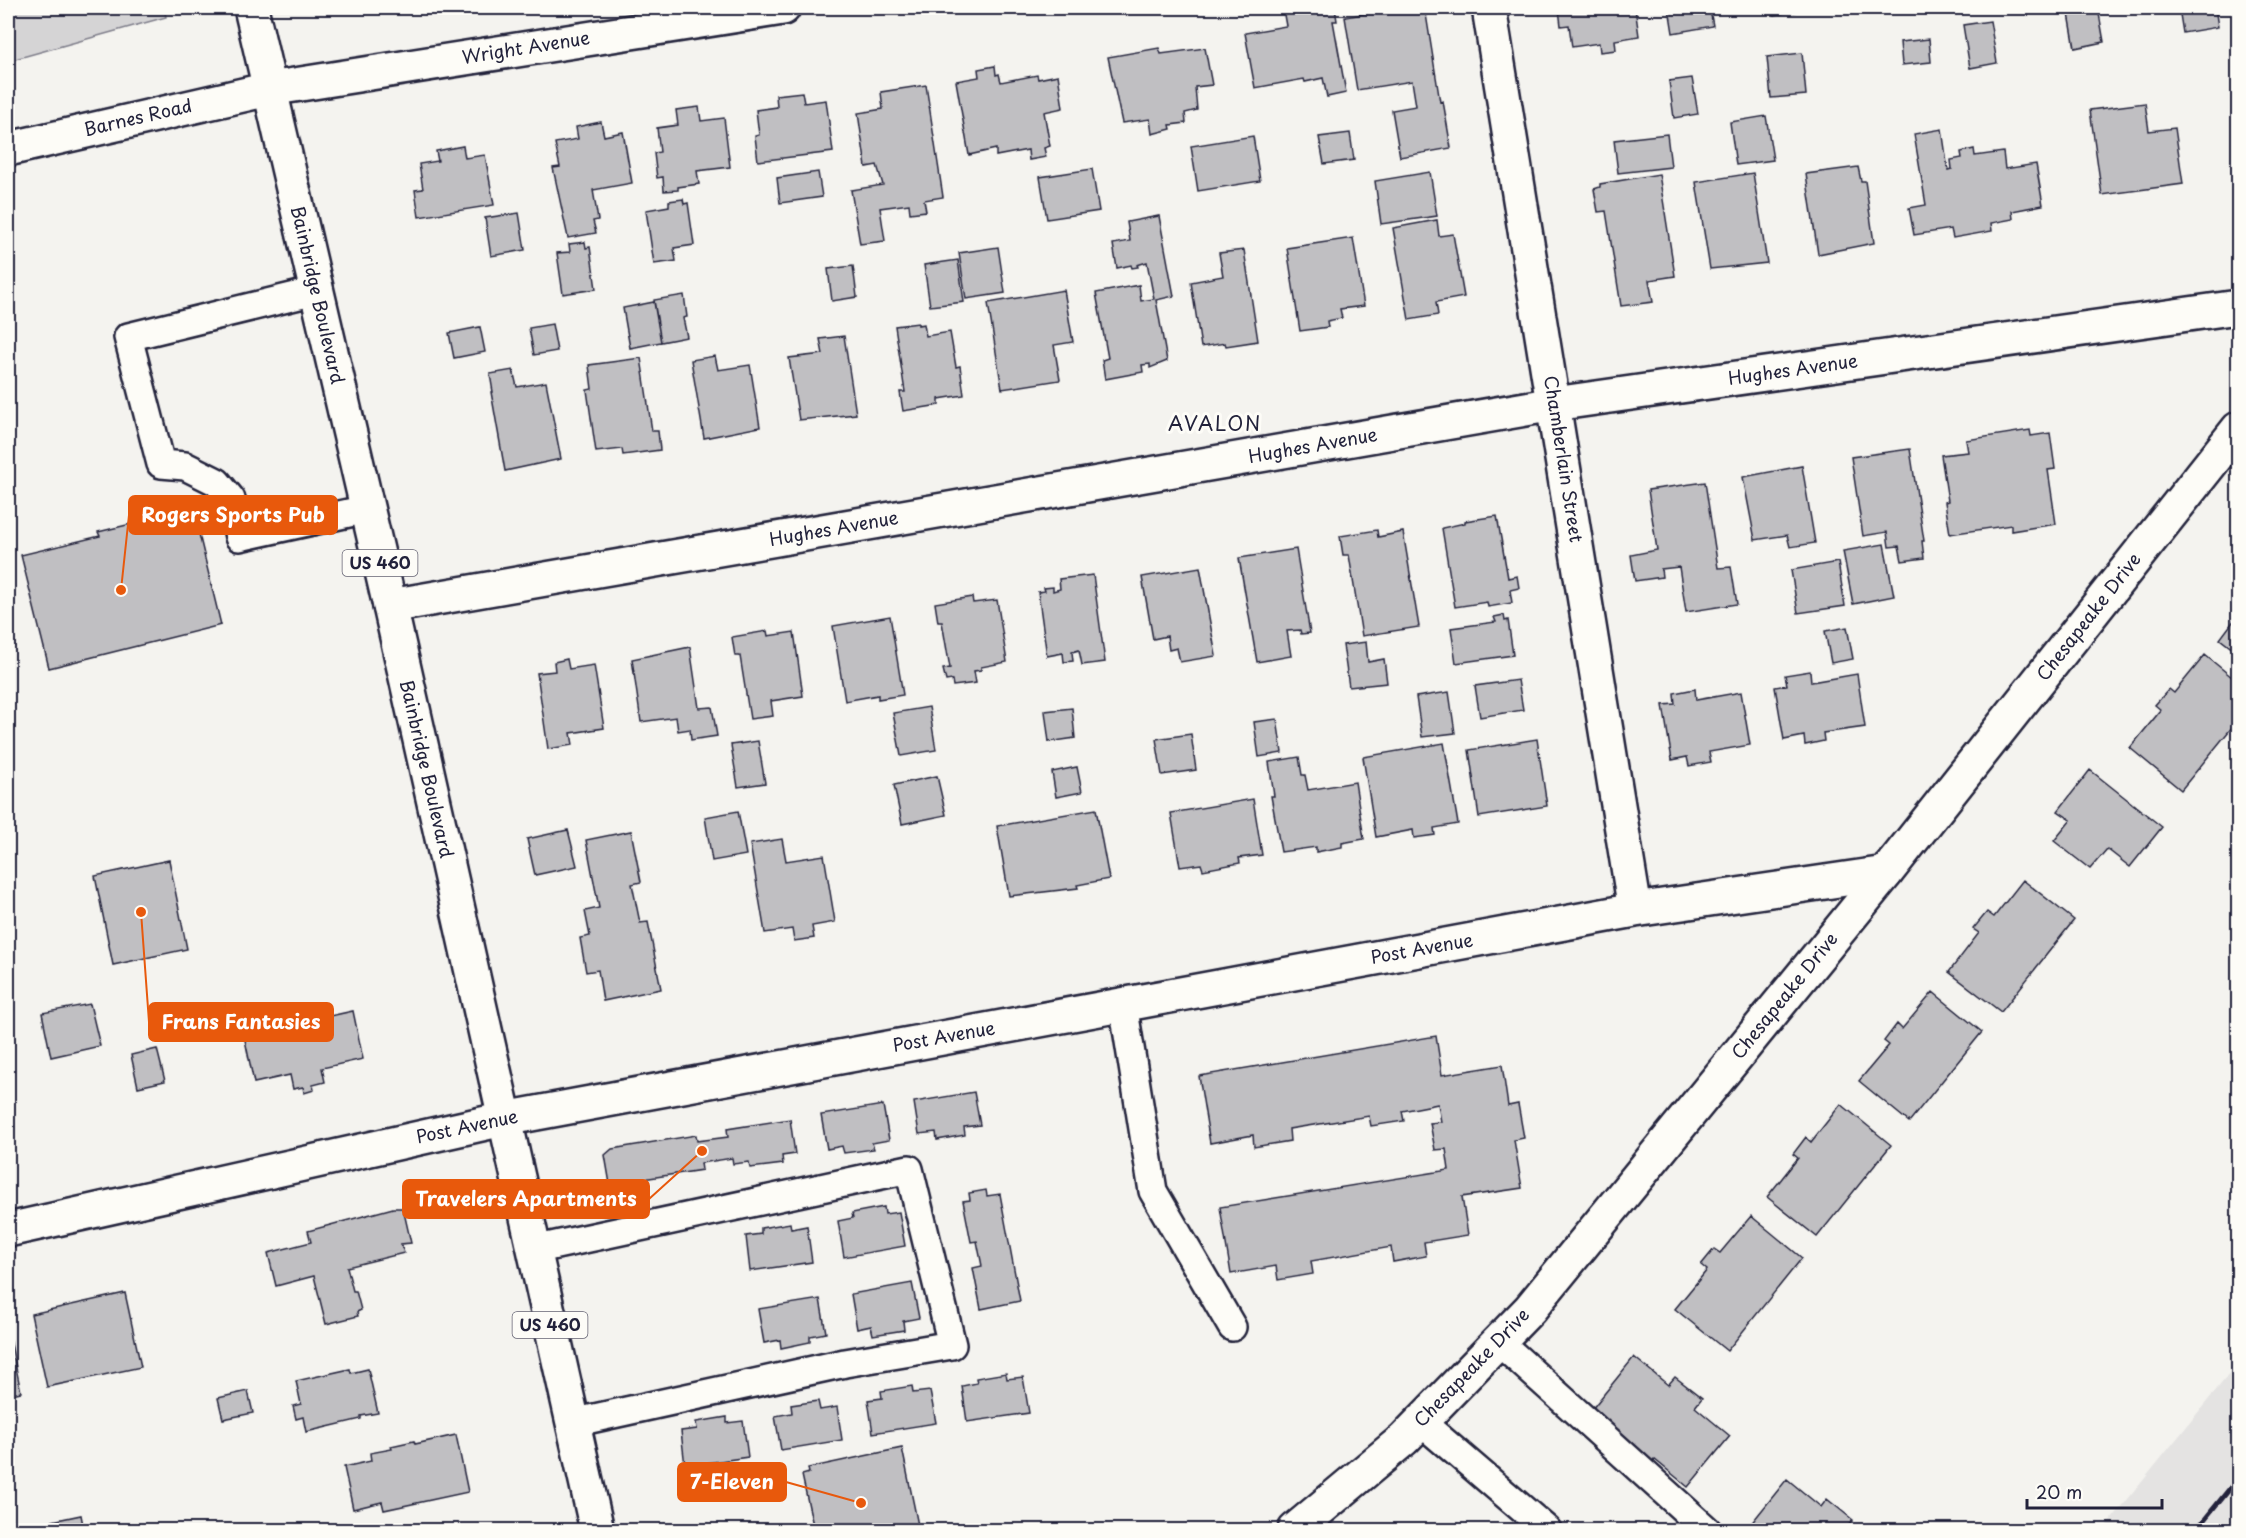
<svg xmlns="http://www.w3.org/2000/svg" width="2246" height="1538" font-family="'Playpen Sans',sans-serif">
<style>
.built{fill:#e4e3e2}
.green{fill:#d5d4d5;stroke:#7c7b88;stroke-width:1.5}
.building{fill:#c0bfc2;stroke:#22223b;stroke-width:1.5}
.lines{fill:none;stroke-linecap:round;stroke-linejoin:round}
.service-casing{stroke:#22223b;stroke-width:32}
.minor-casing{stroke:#22223b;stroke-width:38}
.tertiary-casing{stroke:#22223b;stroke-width:38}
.primary-casing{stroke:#22223b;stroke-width:38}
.service{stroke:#fdfcf7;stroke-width:27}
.minor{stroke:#fdfcf7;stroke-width:33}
.tertiary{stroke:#fdfcf7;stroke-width:33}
.primary{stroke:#fdfcf7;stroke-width:33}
.rail{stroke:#22223b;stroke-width:4.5}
.labels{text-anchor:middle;stroke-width:6;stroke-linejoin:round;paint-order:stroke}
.shield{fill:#fdfcf7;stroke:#646373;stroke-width:1.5}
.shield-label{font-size:16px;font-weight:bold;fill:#22223b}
.street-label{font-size:18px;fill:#22223b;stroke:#fdfcf7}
.neighbourhood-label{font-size:20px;letter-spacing:1.5px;fill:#22223b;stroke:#fdfcf7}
.leader{fill:none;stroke:#e8590c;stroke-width:2}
.callout-dot{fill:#e8590c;stroke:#fdfcf7;stroke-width:2}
.callout{fill:#e8590c;stroke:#e8590c;stroke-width:2}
.callout-label{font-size:20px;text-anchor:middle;font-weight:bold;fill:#fff}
</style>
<rect width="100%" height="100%" fill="#f4f3ef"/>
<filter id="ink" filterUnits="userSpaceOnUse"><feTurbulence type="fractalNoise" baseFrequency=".0167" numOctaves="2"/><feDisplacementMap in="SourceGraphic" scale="12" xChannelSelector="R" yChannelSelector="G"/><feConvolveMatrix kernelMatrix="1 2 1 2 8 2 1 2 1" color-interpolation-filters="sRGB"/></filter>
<g filter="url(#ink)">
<path class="built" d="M2238 1363V1530H2103Z"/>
<path class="green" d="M8 8H164L166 17 8 61Z"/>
<path class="building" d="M1326 8H1335L1337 21H1333L1346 93 1327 97 1323 78 1305 82 1304 79 1255 88 1245 33 1286 26 1284 15Z
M1400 8H1425L1440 102 1443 101 1451 148 1400 157 1392 110 1416 106 1412 81 1357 90 1345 17Z
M1567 8H1635L1639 36 1615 40 1616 50 1600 52 1599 43 1572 47 1569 25 1561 26 1559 9Z
M1669 8H1725L1710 10 1713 26 1673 33Z
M1773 8H1811V9L1774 15Z
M2068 8H2098L2104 42 2075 48Z
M2179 8H2215L2218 27 2183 33Z
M1990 21 1997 63 1970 68 1963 25Z
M1929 39 1931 62 1902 65 1900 42Z
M1159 48 1161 54 1205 48 1212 85 1195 87 1197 110 1185 113 1186 123 1170 125 1171 129 1152 134 1150 119 1122 123 1108 57Z
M1802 53 1806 95 1771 98 1767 57Z
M995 66 996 75 999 74 1001 82 1037 75 1038 79 1058 75 1063 108 1044 112 1050 146 1044 148 1046 157 1029 160 1028 150 996 156V149L969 155 956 81 979 77 978 69Z
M1692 78 1698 114 1674 118 1669 81Z
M926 85 943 197 924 200 926 211 910 213 909 204 880 208 885 241 860 244 851 190 883 185 877 165 866 167 858 113 883 109 881 92Z
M802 92 804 103 826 100 833 152 758 161 755 136 759 135 756 110 777 107 776 95Z
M2145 103 2149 131 2175 128 2183 184 2102 195 2090 110Z
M699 107 701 121 724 118 730 167 697 171 699 184 678 187V190L664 191 663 177 657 178 654 153 660 152 657 128 678 125 676 110Z
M1766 116 1773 160 1736 165 1730 122Z
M601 122 604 136 623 132 632 183 593 190 598 220 593 221 596 233 568 238 553 168 560 167 555 143 578 139 576 127Z
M1942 129 1948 170 1952 169 1951 160 1962 158 1961 152 1974 149 1975 156 2003 152 2005 169 2036 164 2043 205 2012 211 2013 219 1991 223 1992 231 1953 238 1951 229 1914 235 1909 208 1926 205 1914 134Z
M1350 133 1354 160 1324 164 1319 137Z
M1667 134 1671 167 1618 173 1614 140Z
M1253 136 1260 181 1198 191 1191 146Z
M463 146 465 158 485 155 494 205 419 217 415 190 423 189 419 164 438 161 436 151Z
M1858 167 1861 181H1865L1874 243 1818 254 1806 174Z
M1092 169 1099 211 1047 219 1040 177Z
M818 172 822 197 780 203 777 178Z
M1430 172 1437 216 1381 224 1375 181Z
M1753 173 1767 263 1710 269 1696 182Z
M1659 174 1675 276 1649 280 1653 302 1621 306 1606 211 1598 212 1594 189 1600 187V184Z
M683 199 684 204 688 203 694 245 674 248 676 261 654 264 646 210 669 206V201Z
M519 213 525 250 491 256 485 218Z
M1159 216 1174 296 1156 300 1167 361 1150 368V364L1142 365 1143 372 1105 379 1102 360 1108 358 1096 293 1139 285 1141 301 1154 299 1147 262 1137 265 1138 267 1132 268 1131 265 1117 268 1113 244 1130 241 1127 222Z
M1437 220 1439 236 1453 234 1464 297 1436 302 1438 315 1409 320 1393 228Z
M1353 238 1364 306 1340 309 1342 318 1327 321 1328 327 1300 331 1287 248Z
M585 242 586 248 590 247 596 289 563 294 557 253 570 252 569 244Z
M998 247 1005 293 966 299 959 253Z
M1244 250 1258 341 1226 346 1225 343 1201 347 1191 282 1223 276 1219 253Z
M958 260 964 302 930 306 924 265Z
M853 266 857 297 832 301 828 269Z
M1064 290 1073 342 1054 345 1060 380 1002 389 988 303Z
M684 295 687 317 683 318 687 337 661 342 654 300Z
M654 302 661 342 630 348 623 308Z
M918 323V325L924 324 926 336 950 332 956 367 960 366 964 395 939 399V405L903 411 900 392H905L895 326Z
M552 324 557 351 534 355 529 328Z
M480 327 485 352 454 358 449 333Z
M844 336 856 414 799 420 789 358 823 354 820 339Z
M715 356 718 370 750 365 760 427 704 438 691 360Z
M641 358 652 431H658L660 450 623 455 622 449 596 452 587 390 592 389 589 365Z
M513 370 517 387 546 382 561 459 505 471 491 392H493L490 374Z
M2030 430 2031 436 2050 433 2055 469 2048 470 2056 524 2011 531V525L1950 534 1945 502 1948 501 1941 455 1968 452 1966 440Z
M1910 449 1924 541H1922L1924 558 1902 561 1899 546 1889 547 1887 532 1863 536 1851 457Z
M1802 466 1815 543 1790 547 1787 535 1755 540 1743 477Z
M1705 482 1718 568 1731 567 1737 604 1686 612 1679 567 1661 569 1662 577 1635 581 1631 555 1657 550 1648 490Z
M193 509 221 625 49 668 21 555 100 536 98 532Z
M1497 516 1508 578 1517 576 1519 588 1510 590 1512 603 1488 607 1487 602 1455 607 1442 528 1465 523V521Z
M1377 530 1378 537 1403 532 1419 627 1362 636 1349 555H1343L1340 536Z
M1884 544 1894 596 1853 604 1843 551Z
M1296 549 1310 633 1301 634 1300 630 1287 631 1291 656 1257 662 1239 558Z
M1838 562 1845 606 1798 613 1791 570Z
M1200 567 1216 656 1180 662 1177 648 1169 650 1167 636 1153 639 1142 577Z
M1093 575 1105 662 1082 665 1079 650 1072 652 1073 661 1064 662 1063 653 1047 656 1038 592 1045 591 1044 588 1053 587V591L1060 589 1059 579Z
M972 597 973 603 997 600 1007 662 981 667V670L974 671 976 683 953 686 952 680 946 681 943 669 950 668 942 622H938L935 603Z
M1504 615 1505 621 1508 620 1513 655 1456 663 1451 628 1496 622 1494 617Z
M2238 615V653L2220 639Z
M890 616 903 695 878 699V695L845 701 833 626Z
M1847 627 1853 659 1831 663 1825 631Z
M767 631 768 636 794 632 803 696 771 701 773 716 750 719 740 656H735L732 637Z
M1366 642 1368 662 1384 659 1387 683 1349 687 1343 645Z
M690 647 699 708 712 707 717 736 691 740 690 729 678 731 676 717 641 722 632 659Z
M2205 655 2238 682V720L2181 790 2130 748 2161 710 2155 705 2169 689 2174 693Z
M567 659 569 669 594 665 604 728 571 733 573 745 548 749 537 673 555 671 554 662Z
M1810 671 1811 682 1857 674 1865 727 1823 733 1824 741 1805 745 1804 736 1784 740 1775 687 1787 685 1785 675Z
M1518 680 1523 710 1480 717 1475 686Z
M1695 689 1696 700 1741 692 1750 745 1709 752 1711 762 1689 766 1687 757 1672 760 1663 705 1675 704 1674 693Z
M1449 692 1455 733 1422 737 1416 697Z
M929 707 936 750 901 756 893 713Z
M1072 708 1075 738 1049 742 1045 711Z
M1277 719 1282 753 1259 757 1254 722Z
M1191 734 1196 770 1162 775 1156 739Z
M1537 739 1547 806 1479 817 1469 750Z
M758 741 765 783 738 787 731 745Z
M1444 743 1458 824 1434 828 1435 835 1414 838 1413 830 1376 837 1363 757Z
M1299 757 1302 775H1305L1308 790 1355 782 1364 839 1342 843V847L1316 852V847L1281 852 1271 796H1274L1269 762Z
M1077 767 1082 792 1056 797 1052 772Z
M2090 770 2162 827 2130 867 2107 849 2090 869 2054 841 2071 820 2058 811Z
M937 776 946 815 902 824 894 785Z
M1253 799 1262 855 1239 858 1240 863 1203 870 1201 864 1180 867 1171 813Z
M1096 809 1109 879 1077 885 1078 888 1009 896 997 826Z
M738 811 746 855 712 861 705 817Z
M568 830 577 866 535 875 527 839Z
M631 831 641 882 632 884 640 923 648 922 661 989 603 1001 598 970 586 972 580 938 590 936 585 911 599 908 586 840Z
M782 839 786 861 824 855 835 922 812 926 814 938 794 941 792 929 765 933 750 844Z
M169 860 187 949 113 965 95 876Z
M2023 880 2074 920 2001 1012 1949 972 1979 933 1973 929 1987 912 1994 917Z
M1933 992 1982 1032 1909 1122 1859 1081 1889 1045 1884 1041 1897 1024 1902 1029Z
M90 1004 100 1046 51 1057 42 1013Z
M353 1011 363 1059 322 1068 325 1082 313 1085 314 1090 304 1093 303 1087 293 1089 290 1075 254 1083 244 1035Z
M1436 1036 1442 1075 1502 1065 1508 1106 1518 1104 1524 1138 1514 1140 1522 1188 1462 1197 1468 1235 1424 1242 1426 1256 1393 1262 1391 1247 1311 1261 1313 1274 1278 1280 1276 1266 1231 1274 1220 1207 1449 1170 1446 1149 1435 1150 1430 1123 1441 1122 1438 1104 1402 1111 1404 1121 1371 1126 1369 1116 1289 1129 1290 1141 1254 1147 1253 1135 1210 1143 1199 1076Z
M157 1049 165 1081 138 1087 131 1055Z
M974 1092 980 1125 964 1127 965 1135 937 1140 936 1132 919 1134 914 1102Z
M1841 1104 1891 1145 1817 1237 1767 1197 1798 1158 1793 1154 1806 1137 1811 1142Z
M883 1105 889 1140 872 1143 874 1149 844 1153 842 1146 827 1149 821 1115Z
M790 1119 795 1154 782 1156 783 1164 750 1168 749 1162 733 1164 732 1158 701 1163 702 1170 610 1184 605 1155 612 1149 696 1135 697 1141 728 1137 727 1129Z
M986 1190 987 1196 1000 1194 1020 1301 981 1309 973 1268 982 1266 977 1241 971 1242 963 1201 970 1200 969 1193Z
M884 1207 885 1214 899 1212 905 1246 844 1257 838 1221 853 1218 852 1213Z
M393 1208H403L411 1243 401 1244 404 1253 347 1267 353 1291H356L361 1310 357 1312 358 1316 326 1324 314 1276 276 1286 268 1253 311 1242 308 1231Z
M1751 1216 1802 1258 1727 1351 1675 1309 1707 1270 1701 1265 1714 1249 1720 1253Z
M790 1223 791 1229 807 1226 812 1262 750 1271 746 1236 761 1234V1228Z
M912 1283 919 1318 903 1321 904 1330 873 1335 871 1326 857 1329 851 1294Z
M125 1293 141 1367 47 1387 31 1314Z
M820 1299 826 1333 810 1336V1342L781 1348 780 1340 764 1343 758 1309Z
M8 1329 21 1392 8 1395Z
M1634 1357 1668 1385 1675 1377 1702 1398 1695 1407 1730 1436 1688 1487 1654 1459 1647 1468 1621 1448 1628 1439 1592 1409Z
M350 1369 351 1373 368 1369 378 1413 361 1416V1419L306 1432 303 1417 296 1419 293 1406 301 1404 296 1381Z
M1006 1373 1007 1379 1023 1377 1029 1413 967 1422 962 1386 977 1383 976 1378Z
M912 1386 913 1393 930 1391 936 1423 873 1433 868 1400 882 1398 881 1391Z
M248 1391 253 1413 223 1419 218 1398Z
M818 1401 820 1410 837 1407 842 1440 781 1450 775 1416 792 1413 791 1405Z
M727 1417V1423L743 1421 748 1457 685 1466 681 1431 697 1429 696 1422Z
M456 1435 468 1492 384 1510 382 1502 353 1509 344 1467 371 1461 370 1453 392 1449 391 1446 414 1441 415 1444Z
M902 1448 919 1530H814L802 1475 809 1473 808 1468Z
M1787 1479 1821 1507 1827 1499 1853 1520 1846 1528 1850 1530H1746Z
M81 1515 84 1530H10Z"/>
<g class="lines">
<g class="service-casing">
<path id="service" d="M316 291 128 337 161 464 185 466 217 482 231 499 239 537 367 509
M1123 1004 1153 1191 1232 1327
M533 1250 909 1169 952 1345 845 1363 572 1423
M1499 1342 1707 1530
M1421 1422 1547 1530"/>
</g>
<g class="minor-casing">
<path id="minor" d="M1489 8 1635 910
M8 149 269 89 783 8
M390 606 1554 404 2238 307
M8 1230 504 1119 1635 910 1886 873"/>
</g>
<g class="tertiary-casing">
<path id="tertiary" d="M1295 1530 1404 1439 1530 1309 1886 873 2238 429"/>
</g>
<g class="primary-casing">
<path id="primary" d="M251 8 390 606 597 1530"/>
</g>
<use href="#service" class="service"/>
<use href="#minor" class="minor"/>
<use href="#tertiary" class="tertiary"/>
<use href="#primary" class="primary"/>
<path class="rail" d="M2196 1530 2238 1478"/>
</g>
</g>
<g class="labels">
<g class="shield">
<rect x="342.5" y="550" width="75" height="26" rx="4.5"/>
<rect x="512.5" y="1312" width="75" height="26" rx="4.5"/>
</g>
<g class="shield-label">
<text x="380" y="569">US 460</text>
<text x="550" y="1331">US 460</text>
</g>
<g class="street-label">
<text transform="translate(526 48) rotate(-9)" y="6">Wright Avenue</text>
<text transform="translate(138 118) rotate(-13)" y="6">Barnes Road</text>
<text transform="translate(317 295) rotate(77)" y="6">Bainbridge Boulevard</text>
<text transform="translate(1793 370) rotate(-8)" y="6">Hughes Avenue</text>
<text transform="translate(1313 446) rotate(-10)" y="6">Hughes Avenue</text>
<text transform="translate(1563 459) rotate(81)" y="6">Chamberlain Street</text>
<text transform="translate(834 529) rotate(-10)" y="6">Hughes Avenue</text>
<text transform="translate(2089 617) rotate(-52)" y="6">Chesapeake Drive</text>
<text transform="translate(426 769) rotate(77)" y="6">Bainbridge Boulevard</text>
<text transform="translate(1422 949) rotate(-10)" y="6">Post Avenue</text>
<text transform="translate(1785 996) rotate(-51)" y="6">Chesapeake Drive</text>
<text transform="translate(944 1037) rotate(-10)" y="6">Post Avenue</text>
<text transform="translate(467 1127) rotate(-12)" y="6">Post Avenue</text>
<text transform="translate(1472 1368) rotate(-46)" y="6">Chesapeake Drive</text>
</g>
<g class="neighbourhood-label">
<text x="1215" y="431">AVALON</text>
</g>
</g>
<path class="leader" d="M121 590L129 515M141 912L149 1022M702 1151L649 1199M861 1503L786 1482"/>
<g class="callout-dot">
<circle cx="121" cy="590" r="6"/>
<circle cx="141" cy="912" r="6"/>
<circle cx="702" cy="1151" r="6"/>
<circle cx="861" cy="1503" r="6"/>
</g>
<g class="callout">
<rect x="129" y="496" width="208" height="38" rx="6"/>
<rect x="149" y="1003" width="184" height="38" rx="6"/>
<rect x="403" y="1180" width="246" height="38" rx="6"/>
<rect x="678" y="1463" width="108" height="38" rx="6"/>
</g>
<g class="callout-label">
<text x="233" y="522">Rogers Sports Pub</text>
<text x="241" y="1029">Frans Fantasies</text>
<text x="526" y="1206">Travelers Apartments</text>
<text x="732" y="1489">7-Eleven</text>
</g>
<rect width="2246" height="1538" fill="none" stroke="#fdfcf7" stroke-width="30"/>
<rect x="15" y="15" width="2216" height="1508" fill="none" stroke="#22223b" stroke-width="2" filter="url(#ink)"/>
<path d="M2027 1499v9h135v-9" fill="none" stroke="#22223b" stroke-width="3"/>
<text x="2036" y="1499" font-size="18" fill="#22223b" stroke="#fdfcf7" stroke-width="4.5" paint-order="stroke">20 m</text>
</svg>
